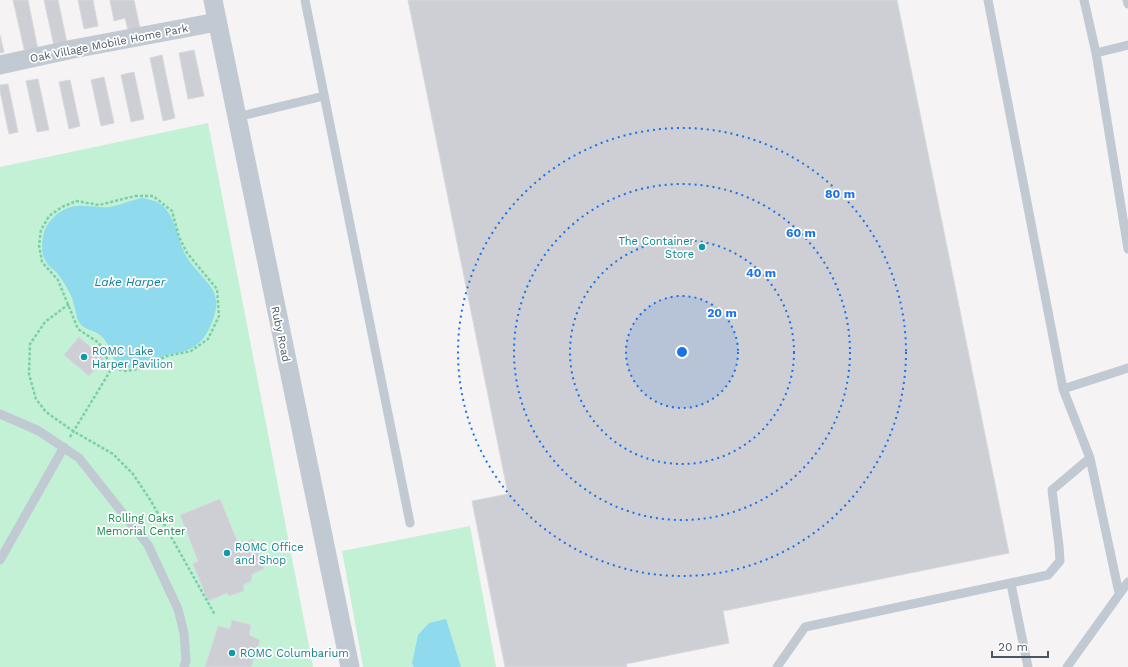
<svg xmlns="http://www.w3.org/2000/svg" width="1128" height="667" font-family="'Work Sans',sans-serif">
<style>
.green{fill:#c3f1d5}
.water{fill:#90daee}
.building{fill:#cdcfd5;stroke:#d7d9de}
.lines{fill:none;stroke-linecap:round;stroke-linejoin:round}
.path{stroke:#7ad0a6;stroke-width:2.5;stroke-dasharray:3 2;stroke-linecap:butt}
.service{stroke:#c1cad2;stroke-width:9}
.minor{stroke:#c1cad2;stroke-width:19}
.ring{fill:none;stroke:#1a73e8;stroke-width:2;stroke-dasharray:2 4}
.culture-dot{fill:#0f9aa8;stroke:#fff;stroke-width:1.5}
.labels{text-anchor:middle;stroke-width:3.5;stroke-linejoin:round;paint-order:stroke}
.street-label{font-size:11px;fill:#4a5661;stroke:#fff}
.culture-label{font-size:11px;fill:#0d838f;stroke:#fff;text-anchor:start}
.park-label{font-size:11px;fill:#17864f;stroke:#fff}
.water-label{font-size:12px;font-style:italic;fill:#0c7c9b;stroke:#fff}
.centre{fill:#1a73e8;stroke:#fff;stroke-width:2}
.ring-label{font-size:12px;text-anchor:middle;font-weight:bold;fill:#1a73e8;stroke:#fff;stroke-width:3.5;stroke-linejoin:round;paint-order:stroke}
</style>
<rect width="100%" height="100%" fill="#f5f3f3"/>
<path class="green" d="M208 123 313 667H0V167Z
M470 526 496 667H363L342 551Z"/>
<path class="water" d="M142 198C147 199 153 200 157 202 177 212 176 241 188 259 206 285 227 290 210 327 206 336 200 344 190 349 182 353 172 353 164 356 152 362 138 372 124 367 110 362 112 349 104 339 98 330 84 331 79 322 76 317 76 311 74 305 73 299 70 293 67 288 64 283 61 278 57 273 53 269 47 265 45 260 41 253 42 243 43 236 46 221 61 207 77 206 88 205 99 208 110 207 121 205 131 200 142 198Z
M446 619 461 667H414L412 663 418 635 429 623Z"/>
<path class="building" d="M13 0H28L38 50 25 53Z
M44 0H58L67 43 54 46Z
M78 0H93L98 26 84 29Z
M110 0H134L140 28 128 30 125 18 114 21Z
M408 0H897L1009 553 723 611 729 643 626 664 627 667H505L472 501 508 494Z
M0 35 4 52 0 53Z
M194 50 204 96 188 99 179 53Z
M162 55 175 118 163 121 150 58Z
M134 72 144 119 131 122 121 75Z
M104 77 114 123 101 126 91 80Z
M38 79 49 130 37 132 26 81Z
M70 80 80 126 69 129 59 82Z
M8 84 18 132 9 134 0 91V85Z
M79 337 104 359 89 376 64 355Z
M220 499 239 545 253 539 264 569 252 574 251 581 243 585 244 591 229 596 227 593 208 601 193 564 198 561 180 515Z
M232 620 251 625 249 635 260 640 251 667H205L218 626 230 629Z"/>
<g class="lines">
<path class="path" d="M135 196H153L172 211 179 237 187 253 217 289 219 316 208 339 191 351 167 356 139 369 126 371 112 368 99 343 78 329 58 280 42 262 39 245 41 230 49 216 62 207 76 201 99 205Z
M69 304 45 322 30 344 29 374 36 399 46 412 73 431 113 454 133 474 151 501 215 615
M70 437 112 368"/>
<path class="service" d="M305 0 410 523
M1084 0 1096 53 1128 249
M1127 0 1128 4
M1096 53 1128 45
M237 117 324 96
M1063 389 1128 368
M0 414 39 431 79 458 148 545 178 609 184 633 186 661 184 667
M1090 458 1119 593
M0 560 64 447
M1011 584 1028 667
M777 667 805 627 1048 575 1060 561 1059 546 1052 490 1090 458 1063 389 988 0
M1067 667 1128 582"/>
<path class="minor" d="M213 0 350 667
M0 65 73 49 217 22"/>
</g>
<circle cx="682" cy="352" r="56" fill="#1a73e8" fill-opacity=".12"/>
<g class="ring">
<circle cx="682" cy="352" r="56"/>
<circle cx="682" cy="352" r="112"/>
<circle cx="682" cy="352" r="168"/>
<circle cx="682" cy="352" r="224"/>
</g>
<g class="culture-dot">
<circle cx="702" cy="247" r="4"/>
<circle cx="84" cy="357" r="4"/>
<circle cx="227" cy="553" r="4"/>
<circle cx="232" cy="653" r="4"/>
</g>
<g class="labels">
<g class="street-label">
<text transform="translate(109 43) rotate(-11)" y="4">Oak Village Mobile Home Park</text>
<text transform="translate(281 334) rotate(78)" y="4">Ruby Road</text>
</g>
<g class="culture-label">
<text x="694" y="245" text-anchor="end">The Container<tspan x="694" dy="13">Store</tspan></text>
<text x="92" y="355">ROMC Lake<tspan x="92" dy="13">Harper Pavilion</tspan></text>
<text x="235" y="551">ROMC Office<tspan x="235" dy="13">and Shop</tspan></text>
<text x="240" y="657">ROMC Columbarium</text>
</g>
<g class="park-label">
<text x="141" y="522">Rolling Oaks<tspan x="141" dy="13">Memorial Center</tspan></text>
</g>
<g class="water-label">
<text x="130" y="286">Lake Harper</text>
</g>
</g>
<circle cx="682" cy="352" r="6" class="centre"/>
<g class="ring-label">
<text x="840" y="198">80 m</text>
<text x="801" y="237">60 m</text>
<text x="761" y="277">40 m</text>
<text x="722" y="317">20 m</text>
</g>
<path d="M992 651v6h56v-6" fill="none" stroke="#4a5661" stroke-width="2"/>
<text x="998" y="651" font-size="12" fill="#4a5661" stroke="#ffffff" stroke-width="3" paint-order="stroke">20 m</text>
</svg>
